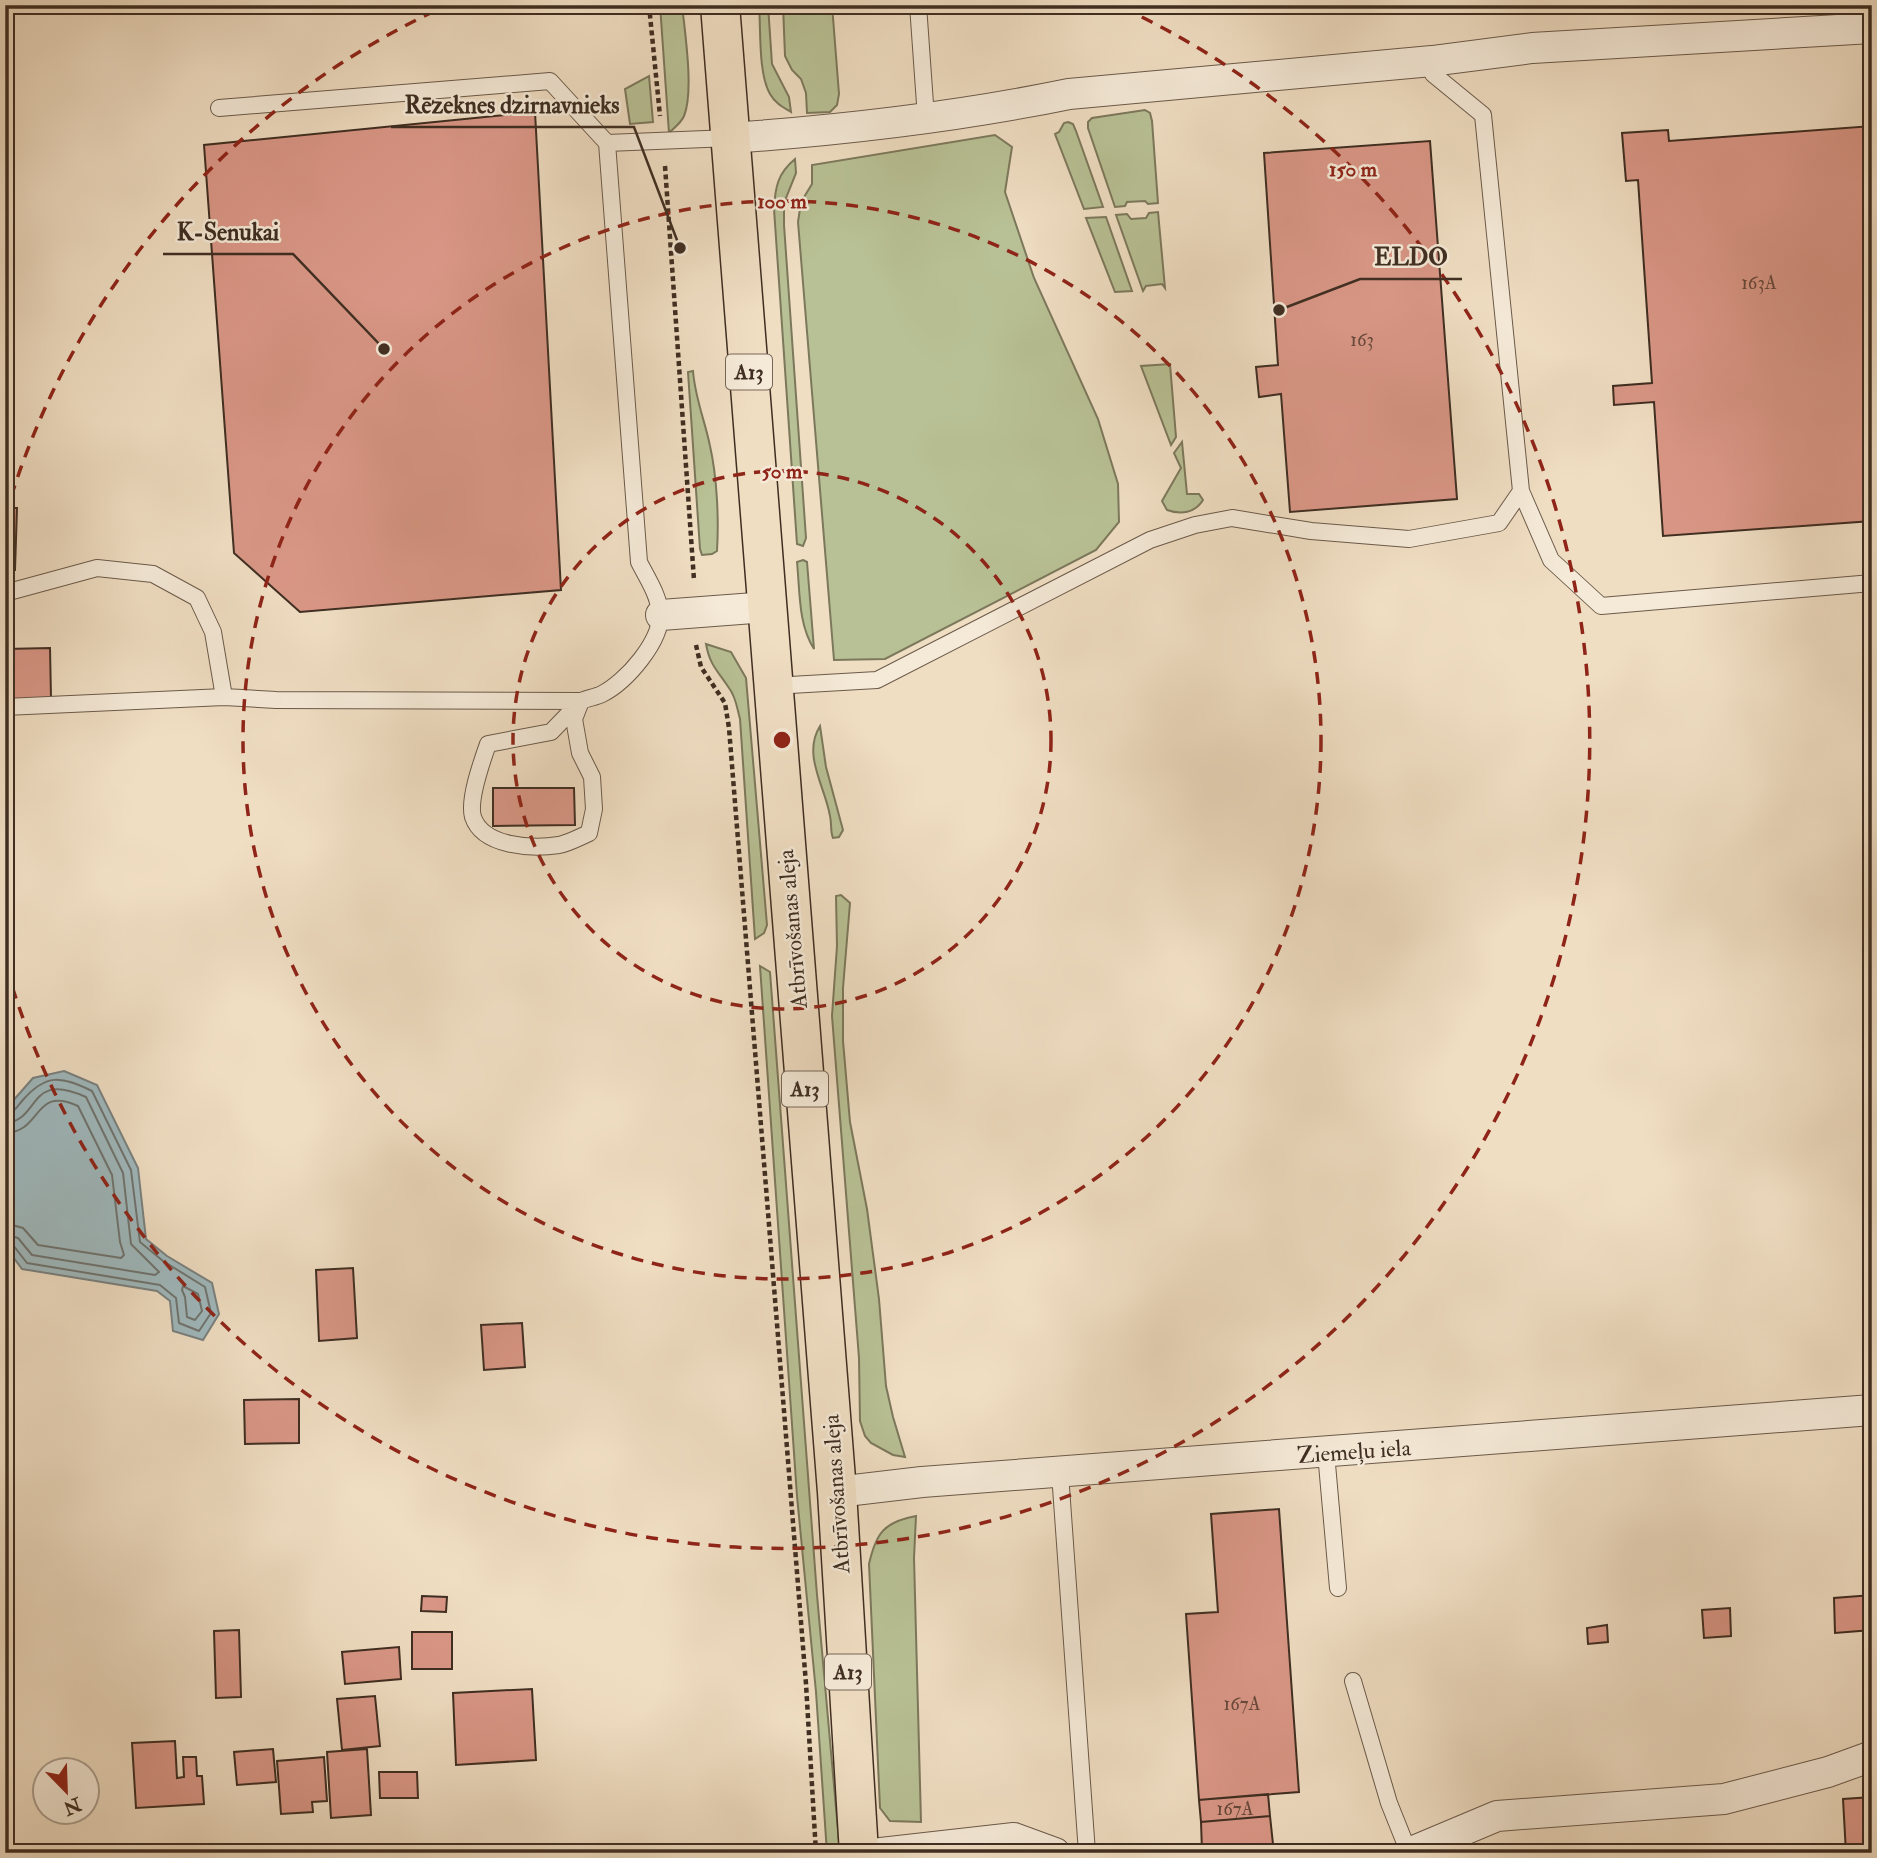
<svg xmlns="http://www.w3.org/2000/svg" width="1877" height="1858" font-family="'IM FELL Double Pica',serif">
<style>
.green{fill:#b8c195;stroke:#7c785c;stroke-width:2}
.water{fill:#9fb9be;stroke:#798180;stroke-width:2}
.lines{fill:none;stroke-linecap:round;stroke-linejoin:round}
.shore{stroke:#6f7470;stroke-width:2}
.building{fill:#da9787;stroke:#3f2e22;stroke-width:2}
.service-casing{stroke:#6b5a4a;stroke-width:18}
.minor-casing{stroke:#6b5a4a;stroke-width:32}
.primary-casing{stroke:#3f2e22;stroke-width:41}
.path{stroke:#3f2e22;stroke-width:4.5;stroke-dasharray:5 3.5;stroke-linecap:butt}
.service{stroke:#f5ead8;stroke-width:16}
.minor{stroke:#f5ead8;stroke-width:30}
.primary{stroke:#f0dec3;stroke-width:38}
.ring{fill:none;stroke:#8f2418;stroke-width:3.5;stroke-dasharray:12 9}
.labels{text-anchor:middle;stroke-width:5;stroke-linejoin:round;paint-order:stroke}
.number-label{font-size:19px;fill:#66483b}
.shield{fill:#f5ead8;stroke:#766659;stroke-width:2}
.shield-label{font-size:21px;font-weight:bold;fill:#3f2e22}
.street-label{font-size:23px;fill:#3f2e22;stroke:#f5ead8}
.centre{fill:#8f2418;stroke:#f5ead8;stroke-width:3.5}
.ring-label{font-size:21px;text-anchor:middle;font-weight:bold;fill:#8f2418;stroke:#f5ead8;stroke-width:5;stroke-linejoin:round;paint-order:stroke}
.leader{fill:none;stroke:#3f2e22;stroke-width:2.5}
.callout-dot{fill:#3f2e22;stroke:#f5ead8;stroke-width:2.5}
.callout-label{font-size:24px;text-anchor:middle;font-weight:bold;fill:#3f2e22;stroke:#f5ead8;stroke-width:5;stroke-linejoin:round;paint-order:stroke}
</style>
<rect width="100%" height="100%" fill="#f0dec3"/>
<filter id="stains"><feTurbulence type="fractalNoise" baseFrequency=".00286" numOctaves="4"/><feColorMatrix values="0 0 0 0 .2 0 0 0 0 .09 0 0 0 0 .02 0 0 0 .5 -.17"/></filter>
<radialGradient id="worn" r=".72"><stop offset=".6" stop-color="#630" stop-opacity="0"/><stop offset="1" stop-color="#630" stop-opacity=".3"/></radialGradient>
<path class="green" d="M660,5H682C685,33 694,92 684,116C681,123 674,128 669,133Z
M759,5H768L772,64L789,97L791,112C783,107 775,103 770,94C758,73 761,30 759,5Z
M783,5H832L839,94L837,105L830,112L807,113L806,93L801,79L792,70L785,56Z
M649,76L653,122L630,124L625,89Z
M1145,110L1150,113L1152,121L1158,203L1148,204L1145,201L1127,202L1125,206L1115,207L1088,128V122L1092,118Z
M1068,122L1073,124L1076,131L1103,207L1084,209L1055,134L1059,132L1064,123Z
M995,135L1012,147L1005,192L1034,278L1098,419L1118,484L1119,522L1096,550L885,659L834,660L798,222L801,202L812,184V165Z
M795,159L796,173L784,203V225L806,538L803,546L797,544L774,209C775,187 778,173 795,159Z
M1158,212L1165,288L1162,284L1146,286L1143,291L1116,215L1127,214L1131,219L1146,218L1149,213Z
M1106,217L1132,291L1115,292L1086,218Z
M1170,364L1176,437L1171,445L1141,366Z
M693,371C695,398 705,421 710,446C717,477 719,519 717,551L712,554L702,555L700,549L688,372Z
M1182,442L1187,494H1199L1203,500C1195,513 1181,515 1167,510L1162,501L1181,468L1174,453Z
M803,560L807,562L814,649C798,624 800,591 797,562Z
M706,644L731,652L746,678L767,925L764,933L755,939L740,719C737,708 736,697 729,688C718,671 710,666 706,644Z
M820,726L826,767L843,830L839,837L833,838C830,831 832,824 830,816C825,786 802,755 820,726Z
M841,895L850,903L843,988V1041L850,1122L867,1209L879,1299L886,1386L893,1417L905,1457L893,1455L871,1443L865,1436L860,1421L859,1358L832,1016L837,946L836,896Z
M760,966L770,972L817,1595L840,1853H827L816,1692L797,1496Z
M916,1516L914,1558L921,1822L890,1821L880,1808L869,1564C876,1533 884,1522 916,1516Z"/>
<path class="water" d="M64,1071L97,1085L138,1168L146,1239L167,1256L212,1283L219,1314L203,1340L173,1331L170,1301L157,1291L22,1269L5,1246V1110L33,1078Z"/>
<g class="lines">
<path class="shore" d="M5,1114C14,1113 17,1107 22,1101C46,1073 61,1076 92,1091L131,1170L140,1242L163,1261L205,1287L211,1313L199,1331L179,1323L176,1298L160,1285L27,1263L13,1245L5,1243
M5,1123C41,1121 27,1070 86,1097L123,1173L131,1244L159,1272L155,1275L32,1255L18,1238L5,1234
M5,1133C43,1132 33,1085 78,1106L112,1175L120,1242L124,1255L121,1258L38,1245L23,1228L5,1223
M183,1286L198,1294L202,1311L195,1320L187,1317L185,1297L182,1290Z"/>
</g>
<path class="building" d="M535,112L561,590L300,612L234,553L204,145Z
M1872,126V521L1663,536L1654,402L1614,405L1613,386L1652,383L1638,180L1626,181L1622,133L1668,130L1669,141Z
M1430,141L1457,499L1290,512L1281,394L1259,397L1256,367L1278,365L1264,153Z
M5,508H17L15,570H5Z
M50,648L51,699L5,700V649Z
M493,788H574L575,825L493,826Z
M353,1268L357,1338L319,1341L316,1270Z
M522,1323L525,1367L484,1370L481,1325Z
M299,1399V1443L245,1444L244,1400Z
M1279,1509L1299,1792L1199,1800L1186,1614L1218,1612L1211,1514Z
M1872,1595V1630L1835,1633L1834,1598Z
M422,1596L447,1597L446,1612L421,1611Z
M1730,1608L1731,1636L1704,1638L1702,1610Z
M1607,1625L1608,1642L1588,1644L1587,1628Z
M239,1630L241,1697L216,1698L214,1631Z
M412,1632H452V1669H412Z
M399,1647L401,1679L345,1684L342,1652Z
M532,1689L536,1760L456,1765L453,1693Z
M375,1696L380,1746L342,1750L337,1699Z
M175,1741L177,1778L184,1777L183,1757H196L197,1776H202L204,1804L136,1808L132,1743Z
M273,1749L276,1782L237,1785L234,1752Z
M367,1749L371,1815L331,1818L327,1752Z
M324,1757L327,1801L312,1802L313,1812L281,1814L277,1761Z
M379,1772H417L418,1798H380Z
M1268,1794L1270,1816L1201,1822L1199,1800Z
M1872,1797V1853H1846L1843,1799Z
M1270,1816L1273,1844L1202,1851L1201,1822Z
M1273,1844V1853H1202V1851Z"/>
<g class="lines">
<g class="service-casing">
<path id="service" d="M918,5L926,118
M219,108L550,81L607,143
M1521,491L1551,560L1601,606L1872,583
M5,593L97,568L153,574L197,598L213,632L224,697
M773,686L877,680L1150,540L1195,525L1232,518L1311,531L1409,539L1499,523L1521,491L1483,115L1433,74L1432,61
M581,701L574,719L580,753L592,777L594,809L589,833C580,837 569,843 559,845C532,849 483,847 473,817C468,800 482,761 488,744L551,732Z
M5,707L224,697L276,700L581,701C588,698 596,697 602,694C626,682 663,640 660,612C658,594 647,578 639,562L607,143L730,138
M1326,1453L1338,1588
M1060,1473L1087,1853
M1353,1681L1389,1803L1409,1853"/>
</g>
<g class="minor-casing">
<path id="minor" d="M730,138C844,130 957,117 1069,94L1432,61L1532,48L1872,28
M661,615L767,607
M837,1492L922,1482L1872,1410
M881,1853L1014,1838L1055,1853
M1409,1853L1497,1816L1724,1799L1828,1772L1872,1756"/>
</g>
<g class="primary-casing">
<path id="primary" d="M720,5L837,1492L859,1853"/>
</g>
<path class="path" d="M649,5L660,116
M665,166L694,580
M696,645L701,667L725,703L729,728L806,1684L816,1853"/>
<use href="#service" class="service"/>
<use href="#minor" class="minor"/>
<use href="#primary" class="primary"/>
</g>
<g class="ring">
<circle cx="782" cy="740" r="269"/>
<circle cx="782" cy="740" r="539"/>
<path d="M5 517A808 808 0 0 1 441 8M1123 8A808 808 0 1 1 5 963"/>
</g>
<g class="labels">
<g class="number-label">
<text x="1759" y="289">163A</text>
<text x="1362" y="346">163</text>
<text x="1242" y="1710">167A</text>
<text x="1235" y="1815">167A</text>
</g>
<g class="shield">
<rect x="726" y="354.5" width="46" height="35" rx="5"/>
<rect x="782" y="1071.5" width="46" height="35" rx="5"/>
<rect x="825" y="1654.5" width="46" height="35" rx="5"/>
</g>
<g class="shield-label">
<text x="749" y="379">A13</text>
<text x="805" y="1096">A13</text>
<text x="848" y="1679">A13</text>
</g>
<g class="street-label">
<text transform="translate(792 929) rotate(-95)" y="8">Atbrīvošanas aleja</text>
<text transform="translate(1354 1451) rotate(-4)" y="8">Ziemeļu iela</text>
<text transform="translate(836 1494) rotate(-94)" y="8">Atbrīvošanas aleja</text>
</g>
</g>
<circle cx="782" cy="740" r="10" class="centre"/>
<g class="ring-label">
<text x="1353" y="176">150 m</text>
<text x="782" y="208">100 m</text>
<text x="782" y="478">50 m</text>
</g>
<path class="leader" d="M680 248L634 127H391M384 349L293 254H163M1279 310L1360 279H1462"/>
<g class="callout-dot">
<circle cx="680" cy="248" r="7"/>
<circle cx="384" cy="349" r="7"/>
<circle cx="1279" cy="310" r="7"/>
</g>
<g class="callout-label">
<text x="512" y="113">Rēzeknes dzirnavnieks</text>
<text x="228" y="240">K-Senukai</text>
<text x="1411" y="265">ELDO</text>
</g>
<rect width="1877" height="1858" fill="none" stroke="#f0dec3" stroke-width="28"/>
<rect x="7" y="7" width="1863" height="1844" fill="none" stroke="#3f2e22" stroke-width="3.5"/>
<rect x="14" y="14" width="1849" height="1830" fill="none" stroke="#3f2e22" stroke-width="2"/>
<g transform="translate(66 1791) rotate(157)"><circle r="33" fill="#f5ead8" stroke="#ac9f8f" stroke-width="2"/>
<path d="M0-5L12 26L0 18L-12 26Z" fill="#8f2418"/>
<text y="-10" font-size="19" font-weight="bold" text-anchor="middle" fill="#3f2e22">N</text>
</g>
<rect width="100%" height="100%" filter="url(#stains)"/>
<rect width="100%" height="100%" fill="url(#worn)"/>
</svg>
